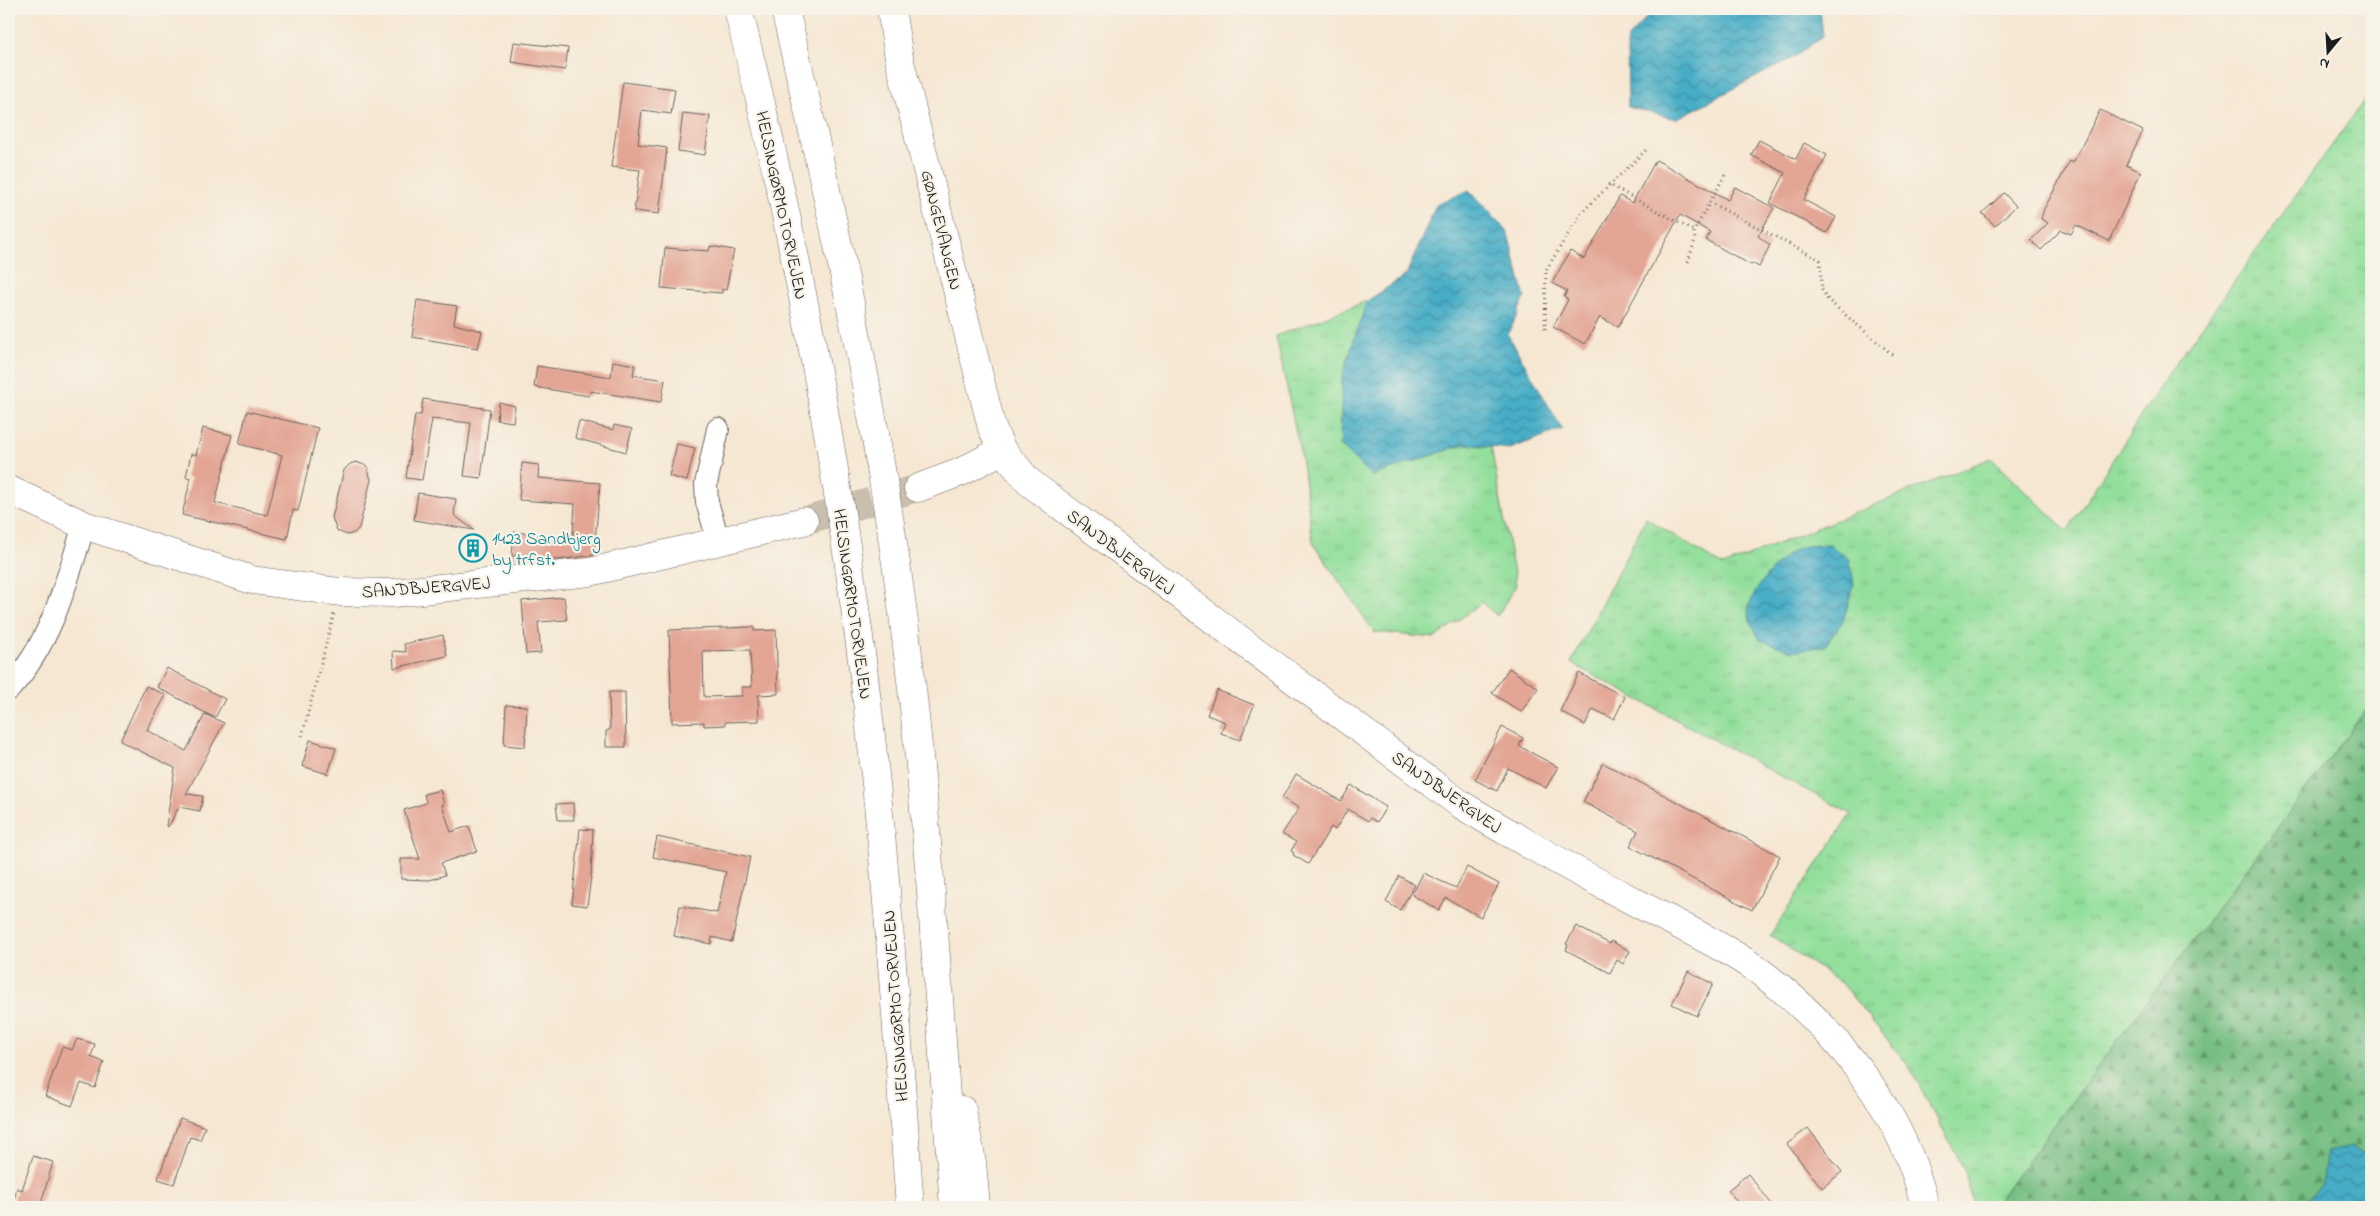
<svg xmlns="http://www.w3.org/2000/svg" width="2380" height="1216" font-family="'Indie Flower',sans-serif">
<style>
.grass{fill:url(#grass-tufts);stroke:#587e5c}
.forest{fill:url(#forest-firs);stroke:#496d50}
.water{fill:url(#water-waves);stroke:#316471}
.building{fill:#e3a594;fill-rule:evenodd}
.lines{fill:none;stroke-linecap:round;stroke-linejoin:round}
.tertiary-tunnel{stroke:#cabeae;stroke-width:28;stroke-dasharray:28 14;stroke-linecap:butt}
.minor-casing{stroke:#68635c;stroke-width:24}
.tertiary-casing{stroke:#68635c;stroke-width:29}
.motorway-casing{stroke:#68635c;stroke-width:29}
.path{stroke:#68635c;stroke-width:3;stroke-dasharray:1 4;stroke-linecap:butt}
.minor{stroke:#fff;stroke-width:22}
.tertiary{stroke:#fff;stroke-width:28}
.motorway{stroke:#fff;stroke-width:28}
.labels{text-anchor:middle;stroke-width:4.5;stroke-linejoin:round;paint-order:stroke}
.street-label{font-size:18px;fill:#1c1c1c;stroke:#f7f3e8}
.culture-label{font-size:18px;fill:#0d838f;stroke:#f7f3e8;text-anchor:start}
</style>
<defs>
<pattern id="grass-tufts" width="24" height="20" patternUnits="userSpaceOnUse" patternTransform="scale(1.25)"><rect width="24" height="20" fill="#93df9b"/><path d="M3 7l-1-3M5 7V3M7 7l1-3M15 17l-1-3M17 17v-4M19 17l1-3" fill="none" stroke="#7ebf85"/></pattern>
<pattern id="forest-firs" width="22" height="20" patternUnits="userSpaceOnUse" patternTransform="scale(1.25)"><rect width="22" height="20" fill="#76be83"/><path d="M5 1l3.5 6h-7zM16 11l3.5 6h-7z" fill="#609a6a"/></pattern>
<pattern id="water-waves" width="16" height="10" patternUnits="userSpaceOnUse" patternTransform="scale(1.25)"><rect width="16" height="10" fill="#46adc6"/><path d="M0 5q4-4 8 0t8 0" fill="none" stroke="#3a8ca0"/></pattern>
</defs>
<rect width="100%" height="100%" fill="#f7f3e8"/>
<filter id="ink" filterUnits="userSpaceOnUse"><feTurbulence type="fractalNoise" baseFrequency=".02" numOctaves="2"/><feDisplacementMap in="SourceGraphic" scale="10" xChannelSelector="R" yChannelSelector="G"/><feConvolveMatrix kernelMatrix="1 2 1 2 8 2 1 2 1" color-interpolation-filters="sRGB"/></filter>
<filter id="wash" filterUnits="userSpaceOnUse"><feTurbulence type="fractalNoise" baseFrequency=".0096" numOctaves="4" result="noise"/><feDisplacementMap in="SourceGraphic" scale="20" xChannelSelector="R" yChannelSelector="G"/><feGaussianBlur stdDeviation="1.12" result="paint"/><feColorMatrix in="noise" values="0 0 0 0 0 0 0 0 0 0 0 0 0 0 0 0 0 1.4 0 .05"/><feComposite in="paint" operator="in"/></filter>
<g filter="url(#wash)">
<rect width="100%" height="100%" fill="#f6e7d3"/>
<path class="grass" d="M2371,91V703L1993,1207H1973L1965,1171L1909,1066L1841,983L1770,935L1851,814L1571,663L1646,518L1723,566L1991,458L2067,531L2168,374Z
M1367,301L1342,376L1371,476L1465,444L1491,447L1516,585L1497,616L1482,602L1435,638L1374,632L1313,543L1301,456L1276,336Z"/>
<path class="forest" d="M2371,703V1160L2352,1147L2322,1185L2299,1207H1993Z"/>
<path class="water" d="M1654,9H1820L1823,36L1796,56L1676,119L1628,107L1627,39Z
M1469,190L1507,231L1525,297L1508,335L1562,429L1510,449L1465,444L1372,476L1340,445L1342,376L1367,301L1406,275L1436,205Z
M1830,545L1850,560L1854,585L1843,621L1825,646L1793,651L1760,640C1756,632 1748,619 1748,611C1750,592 1782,554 1799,548C1808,544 1821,546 1830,545Z
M2352,1147L2371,1160V1207H2299L2322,1185L2327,1152Z"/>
<g id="blocks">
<path class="building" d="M514,42L568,48L565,70L511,62Z
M623,82L675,89L671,114L642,110L638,144L667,148L659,214L634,211L640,170L611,167Z
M2100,110L2143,131L2126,165L2141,172L2109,241L2076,225L2071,234L2061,230L2041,250L2031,240L2048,223L2041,219L2044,209L2070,161L2073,163Z
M683,113L710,116L705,155L678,151Z
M1759,140L1796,159L1804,143L1827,155L1804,200L1836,217L1827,233L1770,203L1785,173L1751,155Z
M1656,160L1728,200L1735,187L1774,208L1758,236L1770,245L1759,267L1752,263L1751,265L1706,240L1710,232L1680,215L1618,327L1600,317L1585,344L1553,327L1568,300L1564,297L1567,291L1552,283L1570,251L1584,259L1620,196L1632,203Z
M2004,193L2016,206L1995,226L1982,213Z
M710,246L734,250L726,290L722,289V293L661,288L665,248L709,251Z
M417,300L457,306L454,324L482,331L478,348L412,337Z
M613,361L635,365L633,375L665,380L661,402L590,391L589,396L534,387L537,366L611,377Z
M423,399L490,409L481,478L464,476L471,423L432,419L422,480L406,478L415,415H421Z
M499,402L515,406L513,422L497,420Z
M247,411L318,428L298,511L293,510L287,539L182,515L191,478L186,477L191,454L196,455L203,428L232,435L215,503L267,515L282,455L239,444Z
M579,421L613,430L614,425L632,429L626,452L575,438Z
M677,444L695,448L687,481L669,476Z
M356,462L367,466L371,480L359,528L354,533L347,535L337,531L332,518L344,470L350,464Z
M522,463L539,465L538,478L600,483L594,555L557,560L512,556L514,532L571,538L573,535L575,504L519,500Z
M418,493L456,499L454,515L474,530L414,520Z
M564,597L567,620L538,622L541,653L526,654L522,601Z
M754,627V631L776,630L778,694L758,695L759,721L725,722V725L704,726V722L672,723L669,630ZM750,650L752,687H742V696L704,697L703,651Z
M443,635L447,656L394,668L393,651L406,652L404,644Z
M167,668L225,699L215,718L157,687Z
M1509,668L1538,688L1521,712L1492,693Z
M1579,673L1625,697L1614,719L1593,709L1585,725L1560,711Z
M146,686L166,695L147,730L186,751L205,714L224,723L186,794L203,796L200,811L179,807L168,827L166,826L175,768L120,741Z
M1217,690L1254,705L1240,740L1221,733L1225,722L1207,715Z
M609,692H625L626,747H606V731L610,730Z
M506,705L527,706L525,747L504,745Z
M1502,727L1523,738L1519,746L1558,767L1546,788L1508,768L1497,791L1475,780Z
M310,740L336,748L328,774L302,766Z
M1603,763L1780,856L1752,910L1630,846L1638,831L1583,802Z
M1296,774L1341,801L1351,785L1386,807L1377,822L1370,818L1368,821L1348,809L1335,830L1331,827L1308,864L1293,855L1294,853L1291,851L1296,842L1282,834L1299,808L1282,798Z
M440,790L444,804L442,805L451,832L469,826L477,851L441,863L445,875L430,880L401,879V859H420L404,810L426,803L424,794Z
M573,803L574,820H558L556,804Z
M580,829L593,830L591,877L587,906L572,904Z
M657,837L750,857L732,942L712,937L711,944L674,936L680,906L717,913L726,872L653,857Z
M1467,867L1499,884L1481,917L1446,898L1439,910L1412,895L1423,873L1456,888Z
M1399,876L1415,885L1400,910L1386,902Z
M1576,926L1610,944L1611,941L1630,951L1623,964L1617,960L1610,973L1566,950L1568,945L1566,944Z
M1688,971L1713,984L1697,1016L1672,1004Z
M77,1039L95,1044L91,1057L104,1062L95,1088L81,1083L72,1106L45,1096L62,1047L72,1050Z
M180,1118L205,1127L200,1140L190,1137L174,1184L158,1179Z
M1808,1128L1842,1172L1822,1188L1787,1144Z
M33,1156L53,1162L40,1207H25L13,1204L17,1188L22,1190Z
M1748,1174L1774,1207H1741L1728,1190Z"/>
</g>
</g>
<g filter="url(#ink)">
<use href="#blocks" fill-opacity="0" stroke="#68635c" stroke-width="1"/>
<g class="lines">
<path class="tertiary-tunnel" d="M804,521L918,488"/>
<g class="minor-casing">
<path id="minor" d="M718,429L706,484L707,502L719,543
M9,689C51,643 66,584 84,525"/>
</g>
<g class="tertiary-casing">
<path id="tertiary" d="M891,9L899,58L992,428L1002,450L1029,482L1460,804C1518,839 1577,872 1637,903C1678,925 1722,945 1759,971C1835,1027 1905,1114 1925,1207
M918,488L961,472L1002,450
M9,490L84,525L252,580L340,592L394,593L590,572L804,521"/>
</g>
<g class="motorway-casing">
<path id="motorway" d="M738,9C790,215 831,426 859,637C884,826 896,1017 910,1207
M785,9C828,195 870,381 897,570C927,781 938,995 954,1207
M962,1110L972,1162L976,1207"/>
</g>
<path class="path" d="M1608,184L1694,231
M1709,202L1820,260L1822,290L1828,300L1894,356
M1688,262L1695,240L1694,231L1726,173
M1545,329L1546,270L1581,213L1648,148
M302,736L334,614"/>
<use href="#minor" class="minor"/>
<use href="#tertiary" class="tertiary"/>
<use href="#motorway" class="motorway"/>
</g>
</g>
<defs>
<g id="building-ring" transform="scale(1.4375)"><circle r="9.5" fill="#f7f3e8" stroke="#0f9aa8" stroke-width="1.5"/><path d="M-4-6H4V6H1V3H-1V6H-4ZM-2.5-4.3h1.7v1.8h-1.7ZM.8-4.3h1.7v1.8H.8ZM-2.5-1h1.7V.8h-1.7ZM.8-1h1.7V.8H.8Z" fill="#0f9aa8"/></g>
</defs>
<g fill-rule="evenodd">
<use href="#building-ring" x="473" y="548"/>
</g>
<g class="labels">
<g class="street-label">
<text transform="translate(782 205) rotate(78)" y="6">HELSINGØRMOTORVEJEN</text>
<text transform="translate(942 230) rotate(76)" y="6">GØNGEVANGEN</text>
<text transform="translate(1121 552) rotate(37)" y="6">SANDBJERGVEJ</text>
<text transform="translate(426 587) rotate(-4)" y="6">SANDBJERGVEJ</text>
<text transform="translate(853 604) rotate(82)" y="6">HELSINGØRMOTORVEJEN</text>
<text transform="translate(1447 792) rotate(35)" y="6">SANDBJERGVEJ</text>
<text transform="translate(895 1006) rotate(-94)" y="6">HELSINGØRMOTORVEJEN</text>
</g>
<g class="culture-label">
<text x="492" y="544">1423 Sandbjerg<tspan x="492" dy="21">by trfst.</tspan></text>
</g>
</g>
<rect width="2380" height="1216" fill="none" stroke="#f7f3e8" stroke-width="30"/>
<g transform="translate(2328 52) rotate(198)" stroke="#f7f3e8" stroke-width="4" paint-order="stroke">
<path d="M0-4L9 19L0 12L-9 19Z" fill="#1c1c1c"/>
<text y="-8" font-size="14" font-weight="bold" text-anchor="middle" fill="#1c1c1c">N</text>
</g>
</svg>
